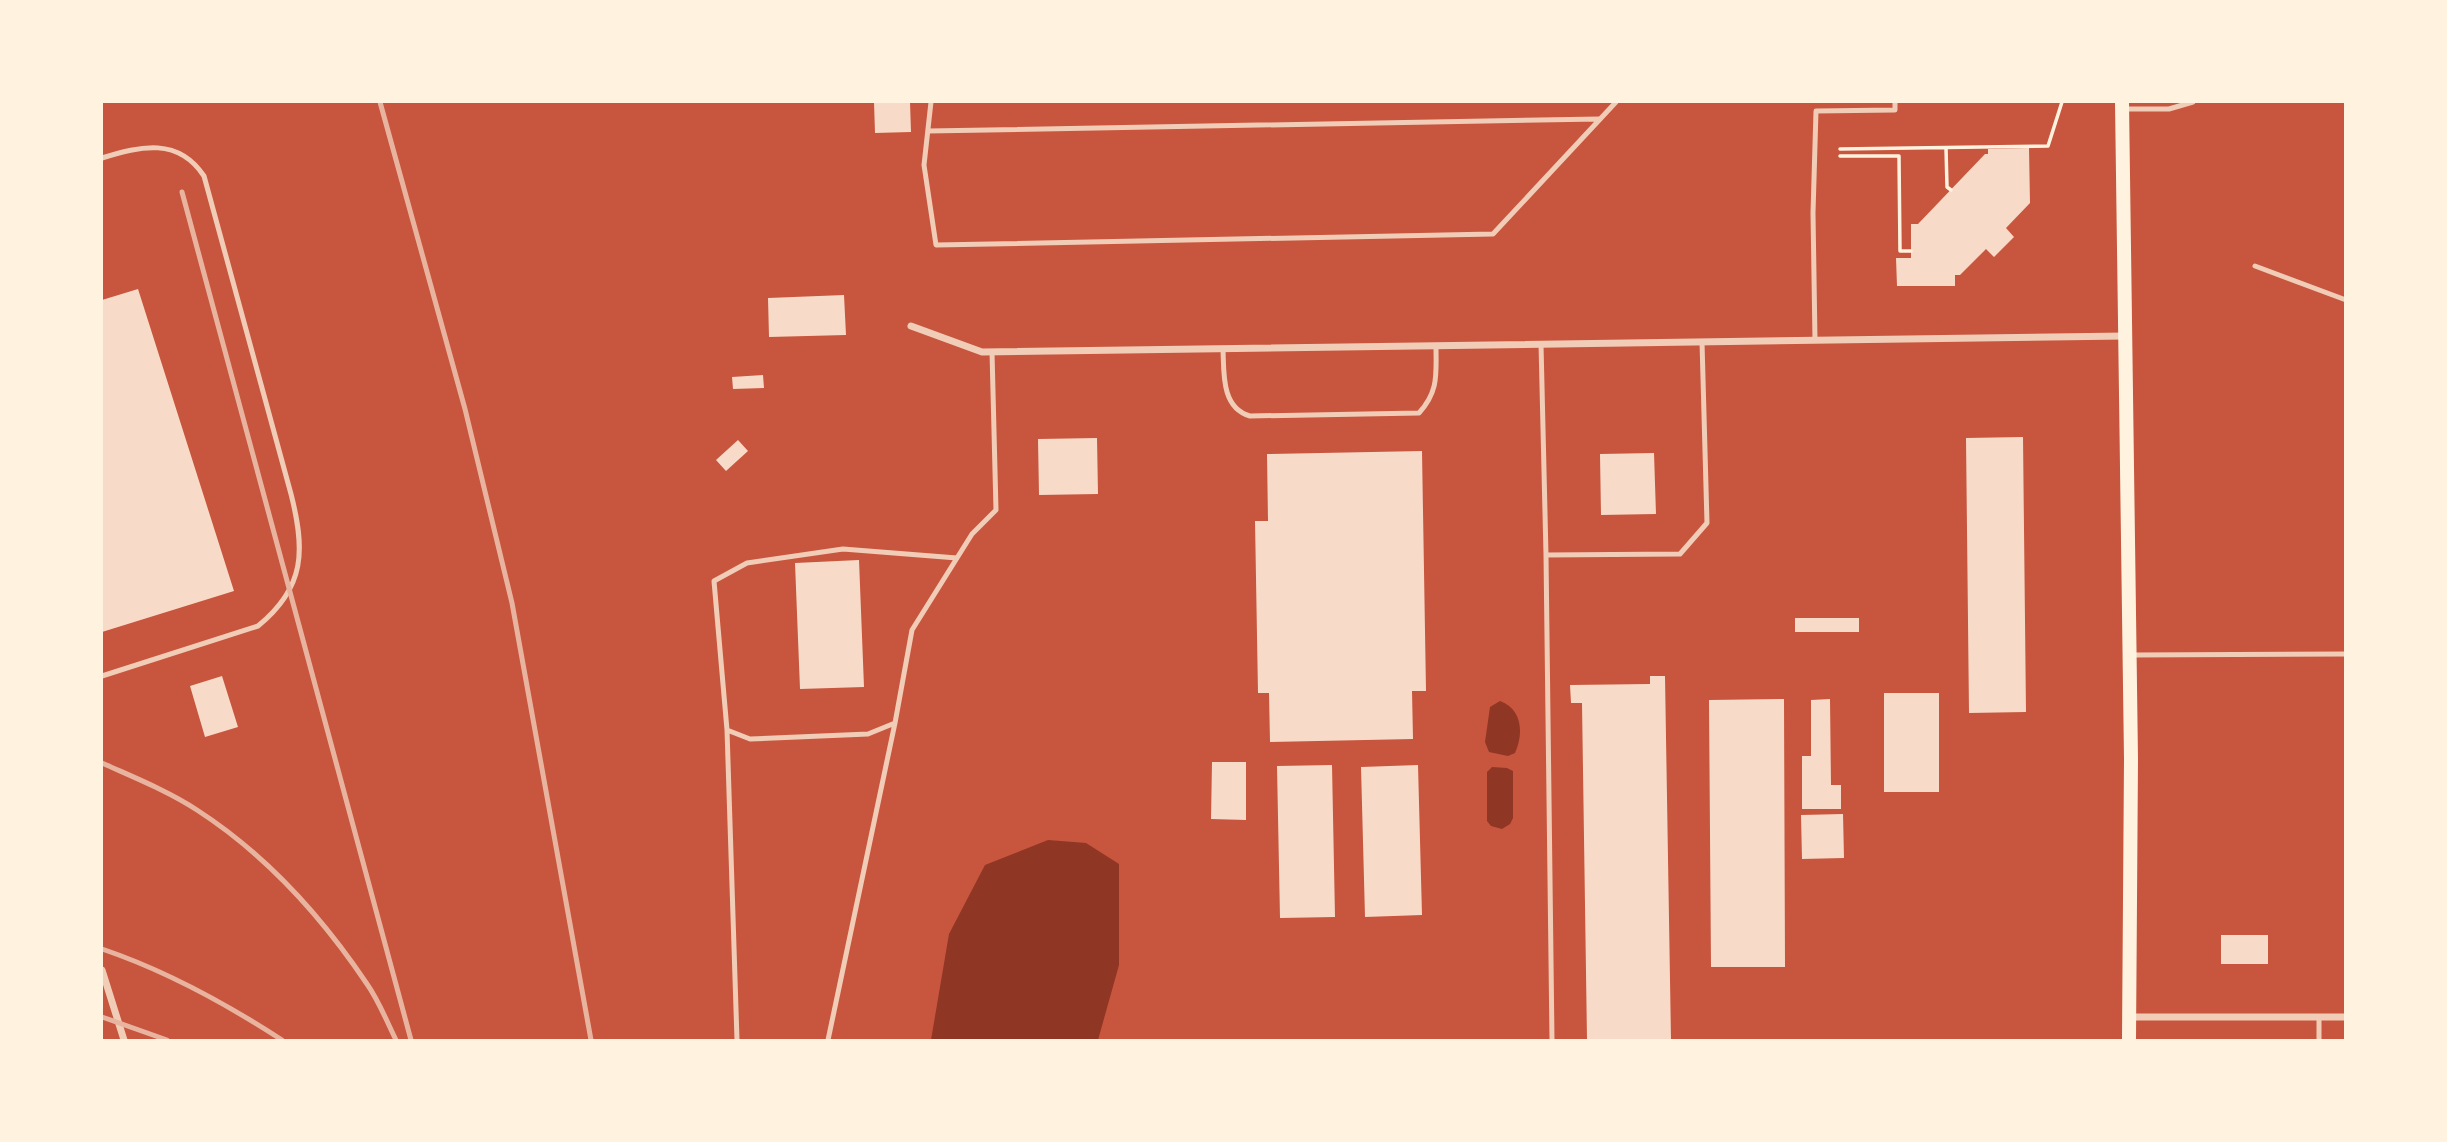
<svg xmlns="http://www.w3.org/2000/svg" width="2447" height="1142" font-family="Literata,serif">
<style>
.water{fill:#8f3625}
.building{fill:#f7dbc8}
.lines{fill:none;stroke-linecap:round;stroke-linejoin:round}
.path{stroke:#fff3e0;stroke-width:3.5}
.service{stroke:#f1ccb7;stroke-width:5}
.minor{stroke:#f1ccb7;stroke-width:7}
.secondary{stroke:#fff3e0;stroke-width:14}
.rail{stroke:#e9b49f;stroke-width:5}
</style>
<rect width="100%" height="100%" fill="#c8553d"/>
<path class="water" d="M1500,701C1522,709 1524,733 1515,753L1508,756L1489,752L1485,742L1490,707Z
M1492,767L1507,768L1513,771V818L1510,824L1502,829L1491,826L1487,821V772Z
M1048,840L1086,843L1119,864V965L1098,1040H931L949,934L985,865Z"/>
<path class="building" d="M874,102H910L911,132L875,133Z
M2029,148L2030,203L2006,228L2014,237L1994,257L1986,249L1960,275H1955V286H1897L1896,258H1911V224H1918L1985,154H1988V149Z
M138,289L234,591L102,632V300Z
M844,295L846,335L769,337L768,298Z
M763,375L764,388L733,389L732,377Z
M2023,437L2026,712L1969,713L1966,438Z
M1097,438L1098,494L1039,495L1038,439Z
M738,440L748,451L726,471L716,460Z
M1422,451L1426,691H1412L1413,739L1270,742L1269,693H1258L1255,521H1268L1267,454Z
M1654,453L1656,514L1601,515L1600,454Z
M859,560L864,687L800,689L795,563Z
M1795,618H1859V632H1795Z
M222,676L238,727L205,737L190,686Z
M1650,676H1665L1671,1040H1587L1582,703H1571L1570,685L1650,684Z
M1884,693H1939V792H1884Z
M1784,699L1785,967H1711L1709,700Z
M1830,699L1831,785H1841V809H1802V756H1811V700Z
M1212,762H1246V820L1211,819Z
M1332,765L1335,917L1280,918L1277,766Z
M1418,765L1422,915L1365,917L1361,767Z
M1843,814L1844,858L1802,859L1801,815Z
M2221,935H2268V964H2221Z"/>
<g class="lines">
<path class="path" d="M1946,148L1947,187L1951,190
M1840,149L2048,146L2062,102
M1840,156H1899L1900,251H1911"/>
<path class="service" d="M931,102L924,165L936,245L1493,234L1616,102
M2122,109H2169L2193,102
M928,131L1599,119
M102,158C141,146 178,137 204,176L291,494C305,549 306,587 258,626L102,676
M2255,266L2346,300
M1815,340L1813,213L1816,111L1895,110V102
M1541,344L1546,555L1680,554L1707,523L1702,342
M1223,349C1224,372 1221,408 1250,416L1419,413C1439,391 1436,374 1436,346
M1546,555L1552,1040
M957,558L843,549L747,563L714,581L727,730L750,739L868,734L895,723L912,630L972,534L996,510L992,352
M2132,655L2346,654
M727,730L737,1040
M828,1040L895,723
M2319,1040V1017"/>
<path class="minor" d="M911,326L982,352L2125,336
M102,970L124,1040
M2130,1017H2346"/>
<path class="secondary" d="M2122,102L2131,759L2129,1040"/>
<path class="rail" d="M380,102L465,409L512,603L591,1040
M182,192L411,1040
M102,763C133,777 168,791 197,810C265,854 322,917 367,984C379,1001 387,1022 396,1040
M102,949C167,971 225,1003 282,1040
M102,1017L167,1040"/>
</g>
<rect width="2447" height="1142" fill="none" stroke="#fff3e0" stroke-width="206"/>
</svg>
